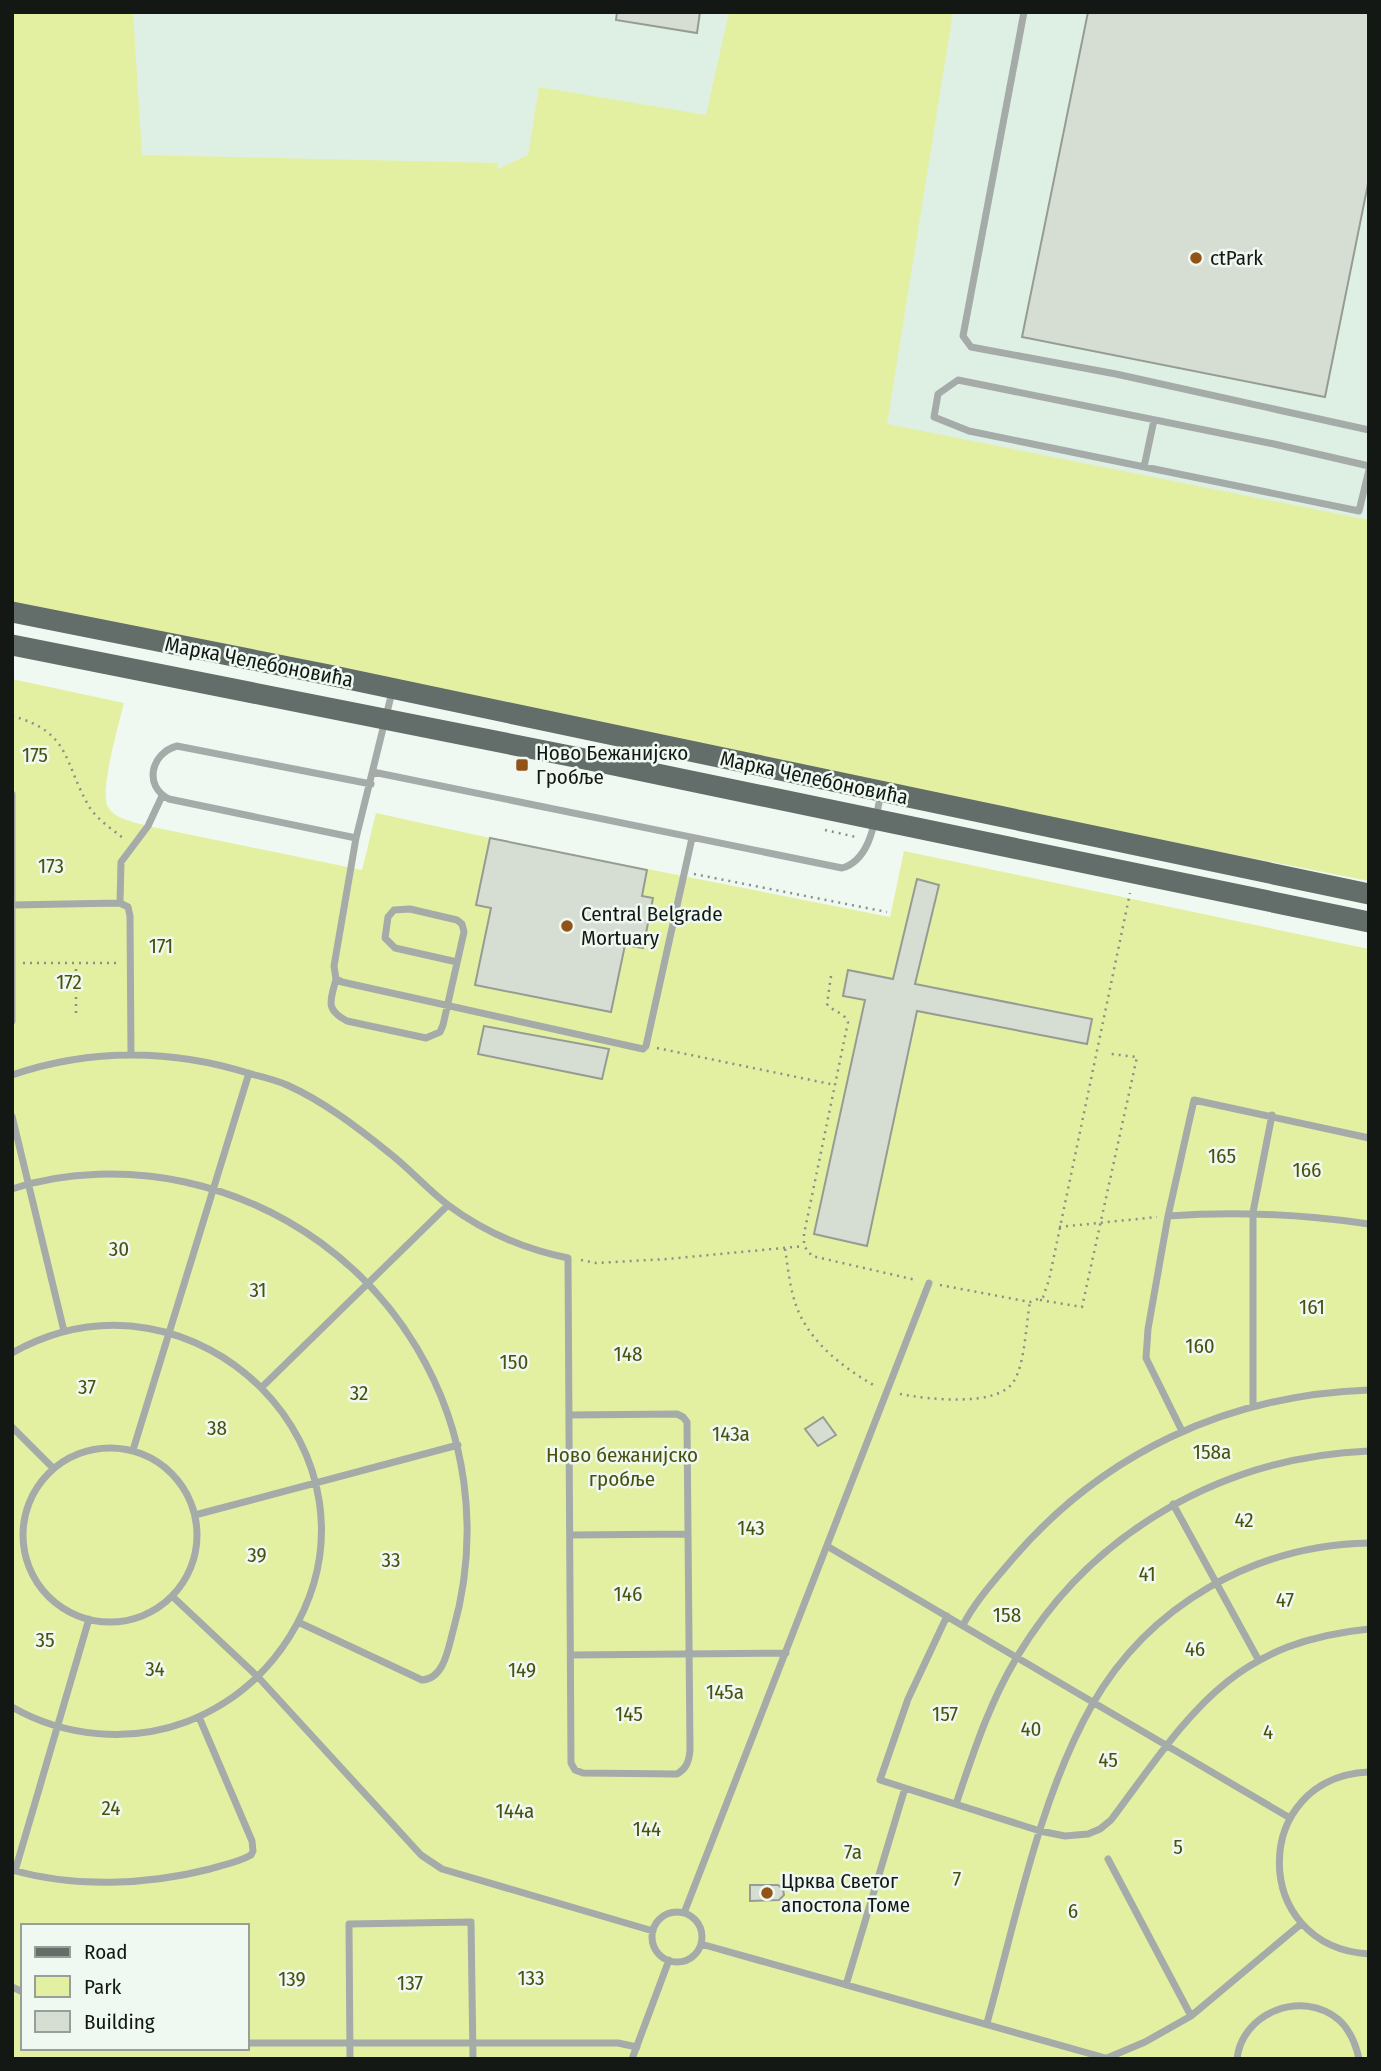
<svg xmlns="http://www.w3.org/2000/svg" width="1381" height="2071" font-family="'Fira Sans Condensed',sans-serif">
<style>
.built{fill:#def0e3}
.green{fill:#e3f0a2;fill-rule:evenodd}
.building{fill:#d6ddd3;stroke:#969c93;stroke-width:2}
.lines{fill:none;stroke-linecap:round;stroke-linejoin:round}
.path{stroke:#89908a;stroke-width:2.5;stroke-dasharray:2 5;stroke-linecap:butt}
.service{stroke:#a5aba9;stroke-width:7}
.primary{stroke:#636d69;stroke-width:21}
.poi-dot{fill:#925319;stroke:#eff9f1;stroke-width:2.5}
.labels{text-anchor:middle;stroke-width:5;stroke-linejoin:round;paint-order:stroke}
.poi-label{font-size:21px;fill:#141815;stroke:#eff9f1;text-anchor:start}
.street-label{font-size:21px;fill:#141815;stroke:#eff9f1}
.park-label{font-size:21px;fill:#4a510e;stroke:#eff9f1}
</style>
<rect width="100%" height="100%" fill="#eff9f1"/>
<path class="built" d="M12,12H1369V871L12,596Z"/>
<path class="green" d="M12,12H133L142,155L498,163V169L528,155L539,87L706,115L729,12H953L887,424L1369,520V881L393,689L12,605Z
M12,679L124,703C119,723 99,793 108,807C116,820 135,822 148,826L362,870L376,813L490,838L890,917L904,851L1369,949V2059H12ZM23,1926H247V2048H23Z"/>
<path class="building" d="M617,12H700L697,33L616,20Z
M1088,12H1369V179L1325,397L1022,337Z
M490,838L647,870L642,896L653,898L643,948L625,945L611,1012L475,985L491,908L476,905Z
M917,879L939,885L915,984L1092,1019L1087,1044L917,1011L867,1246L814,1234L865,1000L843,996L848,970L893,979Z
M484,1026L609,1049L602,1079L478,1054Z
M823,1417L836,1435L818,1446L805,1429Z
M750,1885H778L783,1889L784,1895L779,1900L750,1901Z"/>
<g class="lines">
<path class="path" d="M12,716C72,732 63,763 90,808C98,820 112,829 123,838
M825,830L856,837
M694,874L887,912
M23,963H117
M831,976L827,1004C834,1013 843,1011 848,1022L804,1234V1246L812,1256L916,1280
M76,1013V964
M657,1048L835,1085
M1059,1227L1157,1217
M785,1249C788,1268 790,1290 797,1308C811,1344 845,1369 877,1387
M581,1260L596,1263L667,1259L804,1246
M940,1285L1030,1302L1043,1297L1049,1280L1130,893
M1040,1300L1082,1307L1137,1057L1111,1054
M900,1394C926,1399 998,1408 1014,1381C1025,1363 1026,1324 1030,1302"/>
<path class="service" d="M1024,12L963,336L971,347L1116,374L1369,430
M1369,466L1274,444L958,380L938,394L934,417L969,431L1359,511L1369,470
M1144,467L1154,420
M373,772L842,868C871,860 875,819 881,794
M371,784L177,746C151,753 143,786 169,799L356,838L392,692
M12,794V1021
M356,838L334,966L336,979L342,982L643,1049L646,1046L692,838
M120,903L121,862L148,826L162,796
M12,905L120,903L128,907L130,916L131,1054
M336,979C331,1000 324,1009 347,1021L426,1038L440,1032L443,1025L464,932L462,924L457,920L410,909L394,910L388,917L385,938L395,948L457,962
M12,1075C91,1048 173,1049 251,1074C263,1077 276,1080 287,1085C323,1101 357,1127 388,1152C409,1168 427,1189 448,1205C484,1232 524,1249 568,1258L571,1763L575,1770L583,1773L677,1774C687,1768 689,1761 690,1750L687,1422L683,1417L677,1414L569,1415
M12,1116L64,1331
M12,1189C66,1171 130,1170 185,1182C389,1227 510,1430 453,1631C448,1649 444,1679 422,1680L298,1622
M1168,1216L1194,1100L1369,1138
M12,1353C196,1250 401,1456 290,1636C265,1676 230,1705 186,1722C130,1743 64,1737 12,1707
M262,1387L448,1205
M1253,1405V1212L1272,1115
M12,1427L53,1468
M1182,1431L1146,1358L1148,1329L1168,1216C1237,1211 1301,1214 1369,1224
M23 1535a87 87 0 1 1 174 0a87 87 0 1 1-174 0Z
M133,1450L249,1073
M1173,1504L1258,1659
M195,1515L458,1445
M571,1535L687,1534
M827,1546L1290,1818
M172,1596L258,1677L421,1855L442,1869L653,1931
M963,1625C975,1602 993,1582 1010,1562C1102,1453 1227,1395 1369,1390
M571,1655L786,1653
M1369,1772C1250,1777 1249,1947 1369,1954
M905,1788L880,1780L908,1699L947,1616
M956,1804C973,1754 989,1703 1017,1657C1092,1531 1224,1457 1369,1451
M1108,1859L1191,2016
M12,1870C75,1888 147,1885 210,1869C223,1865 239,1862 251,1855L253,1851L252,1841L199,1717
M15,1871L89,1619
M652 1937a25 25 0 1 1 50 0a25 25 0 1 1-50 0Z
M684,1913L929,1283
M701,1944L1109,2059
M846,1985L905,1788L1040,1831L1065,1836L1088,1834L1100,1829L1111,1820C1189,1716 1228,1643 1369,1629
M12,1987L23,1992
M987,2023C1016,1919 1039,1799 1092,1705C1149,1605 1255,1545 1369,1543
M247,2043H618L637,2047
M1107,2058L1145,2042L1191,2016L1301,1924
M350,2059L349,1924L471,1922L473,2059
M632,2059L669,1960
M1237,2059C1242,2012 1303,1989 1339,2020C1350,2030 1356,2045 1359,2059"/>
<path class="primary" d="M12,612L329,675L1369,894
M12,645L580,758L1369,922"/>
</g>
<g class="poi-dot">
<circle cx="1196" cy="258" r="7"/>
<rect x="515" y="758" width="14" height="14" rx="3.5"/>
<circle cx="567" cy="926" r="7"/>
<circle cx="767" cy="1893" r="7"/>
</g>
<g class="labels">
<g class="poi-label">
<text x="1210" y="265">ctPark</text>
<text x="536" y="760">Ново Бежанијско<tspan x="536" dy="24">Гробље</tspan></text>
<text x="581" y="921">Central Belgrade<tspan x="581" dy="24">Mortuary</tspan></text>
<text x="781" y="1888">Црква Светог<tspan x="781" dy="24">апостола Томе</tspan></text>
</g>
<g class="street-label">
<text transform="translate(259 662) rotate(11)" y="7">Марка Челебоновића</text>
<text transform="translate(814 778) rotate(12)" y="7">Марка Челебоновића</text>
</g>
<g class="park-label">
<text x="35" y="762">175</text>
<text x="51" y="873">173</text>
<text x="161" y="953">171</text>
<text x="69" y="989">172</text>
<text x="1222" y="1163">165</text>
<text x="1307" y="1177">166</text>
<text x="119" y="1256">30</text>
<text x="258" y="1297">31</text>
<text x="1312" y="1314">161</text>
<text x="1200" y="1353">160</text>
<text x="628" y="1361">148</text>
<text x="514" y="1369">150</text>
<text x="87" y="1394">37</text>
<text x="359" y="1400">32</text>
<text x="217" y="1435">38</text>
<text x="731" y="1441">143a</text>
<text x="1212" y="1459">158a</text>
<text x="622" y="1462">Ново бежанијско<tspan x="622" dy="24">гробље</tspan></text>
<text x="1244" y="1527">42</text>
<text x="751" y="1535">143</text>
<text x="257" y="1562">39</text>
<text x="391" y="1567">33</text>
<text x="1147" y="1581">41</text>
<text x="628" y="1601">146</text>
<text x="1285" y="1607">47</text>
<text x="1007" y="1622">158</text>
<text x="45" y="1647">35</text>
<text x="1195" y="1656">46</text>
<text x="155" y="1676">34</text>
<text x="522" y="1677">149</text>
<text x="725" y="1699">145a</text>
<text x="629" y="1721">145</text>
<text x="945" y="1721">157</text>
<text x="1031" y="1736">40</text>
<text x="1268" y="1739">4</text>
<text x="1108" y="1767">45</text>
<text x="111" y="1815">24</text>
<text x="515" y="1818">144a</text>
<text x="647" y="1836">144</text>
<text x="1178" y="1854">5</text>
<text x="853" y="1859">7a</text>
<text x="957" y="1886">7</text>
<text x="1073" y="1918">6</text>
<text x="531" y="1985">133</text>
<text x="292" y="1986">139</text>
<text x="410" y="1990">137</text>
</g>
</g>
<rect width="1381" height="2071" fill="none" stroke="#141815" stroke-width="28"/>
<rect x="21" y="1924" width="228" height="126" fill="#eff9f1" stroke="#979f99" stroke-width="2"/>
<rect x="35" y="1947" width="35" height="10" fill="#636d69" stroke="#979f99" stroke-width="2"/>
<text x="84" y="1959" font-size="21" fill="#141815">Road</text>
<rect x="35" y="1976" width="35" height="21" fill="#e3f0a2" stroke="#979f99" stroke-width="2"/>
<text x="84" y="1994" font-size="21" fill="#141815">Park</text>
<rect x="35" y="2011" width="35" height="21" fill="#d6ddd3" stroke="#979f99" stroke-width="2"/>
<text x="84" y="2029" font-size="21" fill="#141815">Building</text>
</svg>
